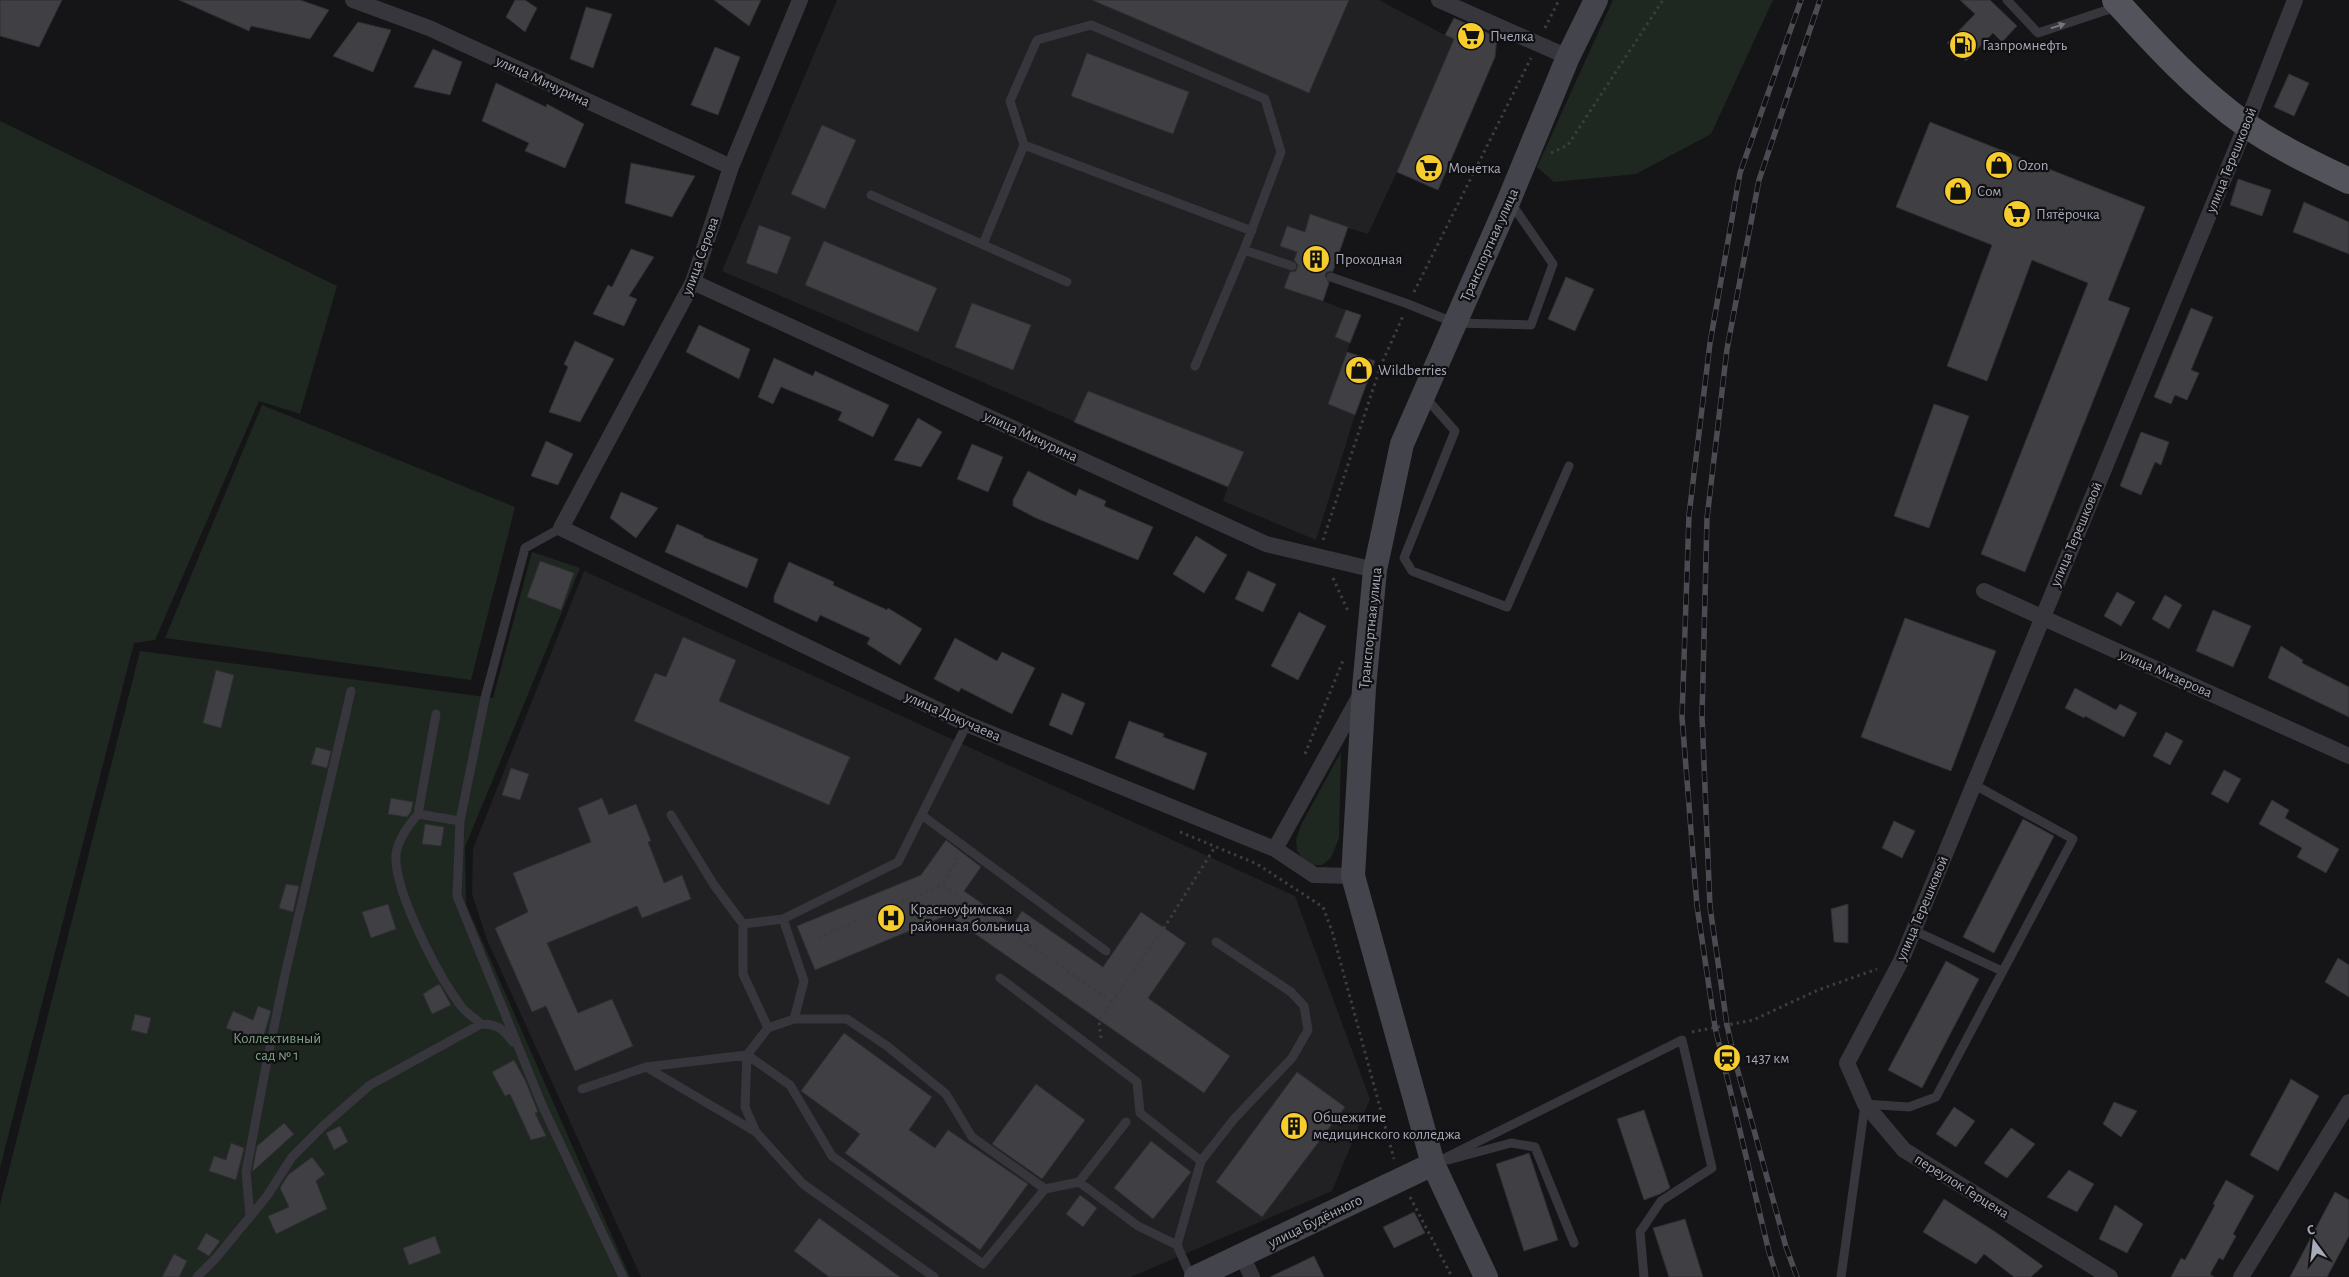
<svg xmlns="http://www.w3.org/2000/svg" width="2349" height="1277" font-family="'Alegreya Sans',sans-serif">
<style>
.built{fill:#212124}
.green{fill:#1f2721}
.building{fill:#3f3f44;stroke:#2f2f33}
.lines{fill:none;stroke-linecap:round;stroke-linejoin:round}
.path{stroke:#3c3d43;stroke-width:3;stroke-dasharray:2.5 4;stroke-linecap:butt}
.lane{stroke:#36363c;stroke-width:9}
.street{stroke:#36363c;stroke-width:16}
.secondary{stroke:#44454c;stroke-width:24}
.primary{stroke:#52535b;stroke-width:26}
.rail-casing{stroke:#4b4c53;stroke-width:5.5}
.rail{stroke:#101012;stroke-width:4;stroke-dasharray:11;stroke-linecap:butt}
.oneway{fill:#747680}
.labels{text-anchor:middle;stroke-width:4.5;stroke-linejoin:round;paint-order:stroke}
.poi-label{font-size:15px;fill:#a7aab8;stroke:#101012;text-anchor:start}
.street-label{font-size:15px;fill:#a7aab8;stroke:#101012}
.park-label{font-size:15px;fill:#7da384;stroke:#101012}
</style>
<rect width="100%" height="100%" fill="#151517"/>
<path class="built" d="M837,0H1379L1445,35L1495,56L1438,190L1397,172L1368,234L1348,228L1323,301L1346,310L1335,337L1350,343L1328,404L1355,415L1316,540L1223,501L1228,487L722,271Z
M584,571L1295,896L1370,1099L1332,1191L1131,1277H641L487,940L472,894L473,849Z"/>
<path class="green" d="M1613,0H1773L1711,134L1636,174L1554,182L1537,167Z
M0,121L337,286L300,414L259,401L155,640L134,643L0,1168Z
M262,405L515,507L471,680L165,638Z
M532,552L580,568L465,847L466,904L630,1277H0V1205L140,651L493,698Z
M1341,752L1339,838L1331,858L1322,865H1312L1303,859L1297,851L1296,840L1301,825Z"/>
<path class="building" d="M0,0H62L39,47L0,36Z
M179,0H300L329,10L310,39L251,26L249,31Z
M515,0H525L537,8L525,32L506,17Z
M714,0H761L749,26Z
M1092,0H1349L1309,93Z
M1960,0H1990L2017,26L2002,42L1993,33L1966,61L1947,43L1975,14Z
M586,7L612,14L593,68L570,59Z
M1454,18L1497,37L1495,57L1438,190L1397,172L1454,39L1445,35Z
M358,22L391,30L373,72L333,56Z
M715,47L740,57L718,115L691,105Z
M433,49L462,62L450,95L414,87Z
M1087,53L1189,92L1173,134L1071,96Z
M2289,74L2309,83L2294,116L2274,107Z
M496,83L546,107L547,104L584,124L565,168L525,151L529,143L482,121Z
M1930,122L2145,207L2108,300L2130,308L2025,572L1981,554L2088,283L2032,260L1987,381L1947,366L1992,245L1896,207Z
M822,125L856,140L825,209L791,194Z
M631,163L695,176L672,217L625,203Z
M2238,179L2271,190L2262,216L2230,205Z
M2304,202L2349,222V254L2293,232Z
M1310,214L1348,227L1333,271L1327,272L1325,275L1329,283L1323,301L1284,288L1290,272L1296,271L1298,265L1294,260L1297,252L1280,246L1287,226L1305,232Z
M759,225L791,237L777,274L746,263Z
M824,241L937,288L918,332L805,285Z
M631,249L654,257L629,296L637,299L624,326L593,314L608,285L612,287Z
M1566,277L1594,289L1575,331L1548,319Z
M972,303L1031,325L1013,370L955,347Z
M2191,308L2213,317L2191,370L2199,373L2187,400L2175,395L2171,404L2154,397Z
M1346,310L1361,315L1350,343L1335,337Z
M699,325L750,349L739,379L686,352Z
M575,341L614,359L580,422L549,412L568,367L564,364Z
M1347,352L1375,361L1355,415L1328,404Z
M774,358L813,376L815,371L889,405L873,437L838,420L842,412L781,387L773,404L758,397Z
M1088,391L1244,452L1228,487L1074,422Z
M1934,404L1969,416L1929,528L1894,516Z
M918,418L942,432L921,467L894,460Z
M2141,432L2169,442L2161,465L2155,462L2141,495L2120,486Z
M546,441L573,454L558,485L531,476Z
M972,444L1003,457L988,492L957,479Z
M1028,471L1076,496L1079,489L1106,501L1104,506L1153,527L1138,560L1036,518L1013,506V500Z
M621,492L658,508L636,538L610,518Z
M677,524L704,536L703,537L758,559L747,588L665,552Z
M1196,536L1227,555L1204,593L1173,574Z
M540,561L574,573L561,610L527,597Z
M789,562L834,582L833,585L887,610L888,608L922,629L900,665L867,644L870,638L820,615L817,622L774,602V596Z
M1248,571L1276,584L1263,612L1235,599Z
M2117,592L2135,602L2121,626L2104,616Z
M2165,595L2182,605L2169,629L2152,619Z
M2213,610L2251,626L2233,667L2196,651Z
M1299,612L1326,626L1298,680L1271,666Z
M1905,618L1996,651L1951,771L1861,737Z
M683,637L736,660L719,701L850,757L829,805L634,721L655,673L666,677Z
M955,638L997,661L1002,652L1035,668L1012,714L961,688L959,692L934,679Z
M2281,646L2303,660L2302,663L2349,687V717L2268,678Z
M216,670L234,675L221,728L203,723Z
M2075,688L2116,710L2120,704L2137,713L2124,737L2085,716L2084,718L2065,708Z
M1062,693L1085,703L1072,735L1049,725Z
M1129,721L1164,734L1163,737L1207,753L1194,790L1115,758Z
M2166,732L2183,741L2170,765L2153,756Z
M316,747L331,751L327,768L311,764Z
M511,768L529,774L520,800L502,795Z
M2224,770L2241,779L2228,803L2211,794Z
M391,798L413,802L411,812L407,817L388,814Z
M602,798L609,815L636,804L651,841L648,842L664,883L682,875L691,899L642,918L637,906L547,943L578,1013L612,999L633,1046L575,1071L546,1006L532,1012L495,928L528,912L513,873L591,842L578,808Z
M2272,800L2289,810L2285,818L2339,849L2326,873L2297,857L2302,848L2259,824Z
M2023,819L2054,836L1994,953L1963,937Z
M1894,821L1915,831L1902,858L1882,848Z
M425,824L444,827L441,846L422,844Z
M946,840L981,867L964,891L1013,925L1022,911L1103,967L1141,912L1186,943L1148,998L1230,1056L1204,1093L948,915L815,970L797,926L921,875Z
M286,884L299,886L293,912L279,908Z
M388,904L396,929L371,938L362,912Z
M1848,904V943L1834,942L1831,909Z
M2338,958L2349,965V997L2325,982Z
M1946,961L1979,979L1922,1088L1888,1070Z
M437,985H440L451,1005L432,1014L423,994Z
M258,1006L271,1011L262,1042L226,1028L233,1011L253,1020Z
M135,1014L151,1018L147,1034L131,1030Z
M844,1033L932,1097L909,1130L935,1148L948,1130L1028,1184L980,1250L845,1153L860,1134L801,1091Z
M514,1060L526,1082L538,1112L535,1113L546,1136L531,1140L510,1094L505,1096L492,1072Z
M1297,1072L1345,1107L1262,1217L1216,1182Z
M2291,1079L2319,1096L2278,1171L2250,1155Z
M1036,1084L1085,1120L1042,1179L992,1144Z
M2114,1102L2137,1111L2121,1137L2103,1124Z
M1954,1107L1975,1121L1956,1147L1936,1134Z
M1644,1110L1670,1188L1660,1194L1644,1200L1617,1119Z
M284,1123L294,1134L252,1172L257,1146Z
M340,1126L348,1142L334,1150L326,1133Z
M2011,1128L2035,1144L2007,1178L1984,1163Z
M1151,1141L1191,1172L1153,1219L1114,1188Z
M231,1143L244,1148L236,1180L209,1171L214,1156L226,1160Z
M1529,1153L1558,1240L1524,1251L1496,1164Z
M312,1157L325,1174L316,1181L327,1209L276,1234L268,1216L289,1207L280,1188L288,1175Z
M2069,1170L2094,1184L2077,1212L2047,1197Z
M2226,1180L2254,1196L2233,1234L2236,1236L2223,1260L2219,1258L2210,1274L2214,1277H2171L2181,1258L2185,1260L2215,1205L2213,1204Z
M2335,1192L2349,1200V1236L2327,1277H2290Z
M1080,1195L1097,1208L1083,1227L1066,1214Z
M1944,1199L1997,1233L2043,1266L2031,1277H2014L1984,1254L1976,1264L1923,1232Z
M2115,1205L2143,1224L2127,1253L2099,1239Z
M1414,1212L1425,1233L1394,1248L1383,1227Z
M819,1218L900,1277H829L794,1251Z
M1685,1219L1703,1277H1669L1653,1228Z
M206,1233L220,1241L209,1256L197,1249Z
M435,1236L441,1253L409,1265L403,1248Z
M174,1254L187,1261L179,1277H162Z
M1314,1256L1324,1277H1270Z"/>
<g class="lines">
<path class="path" d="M1545,28L1559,0
M1551,153L1568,145L1663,0
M1414,292L1531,58
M1323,540L1381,365L1403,316
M1333,578L1348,611
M1305,754L1344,658
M1180,832L1257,864L1323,907L1332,931L1394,1159
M957,858L942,885L1112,1002
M818,938L942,885
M1692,1032L1753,1020L1818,990L1877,969
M1101,1038L1099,1021L1164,928L1215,847
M1410,1197L1452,1277"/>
<path class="lane" d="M2007,0L2038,33L2116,7
M1024,145L1252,231
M871,195L1067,282
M983,244L1024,145L1010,101L1037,40L1091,25L1265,99L1281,152L1244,250L1195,366
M1244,250L1292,266
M1331,277L1408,304L1455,323L1531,325L1553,264L1511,203
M1425,397L1455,431L1404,558L1412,571L1507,607L1569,466
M561,528L525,548L485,698L460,821L457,896L542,1105L623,1277
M436,714L418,814L460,821
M418,814C409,825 398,839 396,854C393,890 439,977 461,1006C466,1013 475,1018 481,1024
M671,815L714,885L743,924V974L768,1028
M923,816L1106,951
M743,924L783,919
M1913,930L2002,971
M1000,978L1137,1082L1140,1113L1201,1161
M794,1019L804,981L783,919L898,862L967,724
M646,1067L747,1055L790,1085L832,1156L983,1264L1045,1189
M582,1089L646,1067L756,1132
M1448,1160L1511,1143L1535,1147L1574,1243
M1433,1164L1682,1040L1712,1168L1661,1201L1640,1232L1644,1277
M1079,1182L1126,1122
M250,1216L246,1172L267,1061L284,979L351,691
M197,1277L216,1258L267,1196L292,1157L323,1126L370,1085L481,1024C498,1024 503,1029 513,1042
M934,1277L803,1184L756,1132L745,1107L747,1055L768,1028L794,1019H847L887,1046L946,1094L972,1137L1045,1189L1079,1182L1138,1226L1177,1245
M1191,1277L1177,1245L1201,1161L1234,1119L1292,1058L1308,1030L1304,1006L1291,992L1216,942
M1841,1277L1865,1104L1909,1107L1936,1097L2073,839L1973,784"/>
<path class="street" d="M353,0L429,28L731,167
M800,0L731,167L693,282L561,528L967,724L1275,849L1314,875L1353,876
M1439,0L1568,57
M693,282L1266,544L1375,570
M1984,591L2349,756
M1275,849L1361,694
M1242,1256L1252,1277
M2110,1277L1904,1150L1865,1104L1847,1063L1901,961L2246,125L2295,0
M2241,1277L2349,1102"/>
<path class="secondary" d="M1196,1277L1433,1164
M1486,1277L1433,1164L1353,876L1364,688L1375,570L1402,444L1509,200L1568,57L1596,0"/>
<path class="primary" d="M2115,0C2155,44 2197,90 2245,124C2277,147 2314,164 2349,181"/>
<g class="rail-casing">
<path id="rail" d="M1777,1277L1769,1252L1715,1027L1697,906L1682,717L1689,515L1710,343L1740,173L1801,0
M1797,1277L1786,1247L1734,1057L1727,1025L1710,907L1702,716L1707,518L1727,349L1759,180L1820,0"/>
</g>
<use href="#rail" class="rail"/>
</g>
<defs><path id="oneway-solid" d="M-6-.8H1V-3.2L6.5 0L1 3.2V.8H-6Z" transform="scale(1.25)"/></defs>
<use class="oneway" href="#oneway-solid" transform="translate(2058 26) rotate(-18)"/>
<defs>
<g id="supermarket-disc" transform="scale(1.4375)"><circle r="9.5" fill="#f7cc2d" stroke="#101012"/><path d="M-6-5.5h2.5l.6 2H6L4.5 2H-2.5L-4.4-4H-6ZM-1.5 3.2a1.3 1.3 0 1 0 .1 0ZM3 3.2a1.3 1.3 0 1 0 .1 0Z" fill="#111"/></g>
<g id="fuel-disc" transform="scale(1.4375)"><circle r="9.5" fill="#f7cc2d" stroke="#101012"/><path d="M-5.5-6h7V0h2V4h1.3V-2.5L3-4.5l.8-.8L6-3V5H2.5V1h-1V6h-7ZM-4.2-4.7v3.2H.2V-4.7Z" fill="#111"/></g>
<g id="shop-disc" transform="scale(1.4375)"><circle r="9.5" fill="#f7cc2d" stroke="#101012"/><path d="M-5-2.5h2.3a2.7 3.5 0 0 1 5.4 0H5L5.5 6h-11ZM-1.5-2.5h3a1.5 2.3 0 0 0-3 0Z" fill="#111"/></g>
<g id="building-disc" transform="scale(1.4375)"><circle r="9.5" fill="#f7cc2d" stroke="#101012"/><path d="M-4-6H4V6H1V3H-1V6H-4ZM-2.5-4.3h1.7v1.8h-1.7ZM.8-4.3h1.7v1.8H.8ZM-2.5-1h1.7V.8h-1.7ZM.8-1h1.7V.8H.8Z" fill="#111"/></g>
<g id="hospital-disc" transform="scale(1.4375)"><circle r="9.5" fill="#f7cc2d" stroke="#101012"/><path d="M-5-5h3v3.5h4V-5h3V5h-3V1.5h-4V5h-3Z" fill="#111"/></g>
<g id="station-disc" transform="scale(1.4375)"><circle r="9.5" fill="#f7cc2d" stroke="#101012"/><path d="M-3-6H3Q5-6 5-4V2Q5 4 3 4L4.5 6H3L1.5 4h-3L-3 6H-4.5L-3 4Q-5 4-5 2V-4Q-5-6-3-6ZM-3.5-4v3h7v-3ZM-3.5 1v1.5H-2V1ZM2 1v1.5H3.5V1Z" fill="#111"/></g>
</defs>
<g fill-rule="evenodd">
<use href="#supermarket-disc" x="1471" y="36"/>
<use href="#fuel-disc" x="1963" y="45"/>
<use href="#shop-disc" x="1999" y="165"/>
<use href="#supermarket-disc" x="1429" y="168"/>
<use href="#shop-disc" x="1958" y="191"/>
<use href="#supermarket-disc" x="2017" y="214"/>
<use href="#building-disc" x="1316" y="259"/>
<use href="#shop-disc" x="1359" y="370"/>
<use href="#hospital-disc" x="891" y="918"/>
<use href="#station-disc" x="1727" y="1058"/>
<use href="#building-disc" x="1294" y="1126"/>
</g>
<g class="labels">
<g class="poi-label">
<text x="1490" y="41">Пчелка</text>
<text x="1982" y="50">Газпромнефть</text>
<text x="2018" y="170">Ozon</text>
<text x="1448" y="173">Монетка</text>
<text x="1977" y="196">Сом</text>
<text x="2036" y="219">Пятёрочка</text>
<text x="1335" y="264">Проходная</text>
<text x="1378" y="375">Wildberries</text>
<text x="910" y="914">Красноуфимская<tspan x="910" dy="17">районная больница</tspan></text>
<text x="1746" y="1063">1437 км</text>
<text x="1313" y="1122">Общежитие<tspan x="1313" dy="17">медицинского колледжа</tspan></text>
</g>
<g class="street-label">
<text transform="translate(543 81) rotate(25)" y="5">улица Мичурина</text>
<text transform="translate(2231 160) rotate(-68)" y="5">улица Терешковой</text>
<text transform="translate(1489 245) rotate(-66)" y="5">Транспортная улица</text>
<text transform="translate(700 256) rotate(-70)" y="5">улица Серова</text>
<text transform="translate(1031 436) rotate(25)" y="5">улица Мичурина</text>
<text transform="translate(2076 534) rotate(-67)" y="5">улица Терешковой</text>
<text transform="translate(1370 628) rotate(-84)" y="5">Транспортная улица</text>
<text transform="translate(2166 673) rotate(24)" y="5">улица Мизерова</text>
<text transform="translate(953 716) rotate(24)" y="5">улица Докучаева</text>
<text transform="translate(1922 908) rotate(-67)" y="5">улица Терешковой</text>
<text transform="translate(1962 1186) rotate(32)" y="5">переулок Герцена</text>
<text transform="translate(1315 1221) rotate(-26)" y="5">улица Будённого</text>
</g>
<g class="park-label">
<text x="277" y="1043">Коллективный<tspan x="277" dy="17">сад № 1</tspan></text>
</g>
</g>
<g transform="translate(2314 1242) rotate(345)" stroke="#101012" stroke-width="4" paint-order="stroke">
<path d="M0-4L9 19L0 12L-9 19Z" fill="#a7aab8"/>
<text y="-8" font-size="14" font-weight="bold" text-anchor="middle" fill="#a7aab8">С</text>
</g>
</svg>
